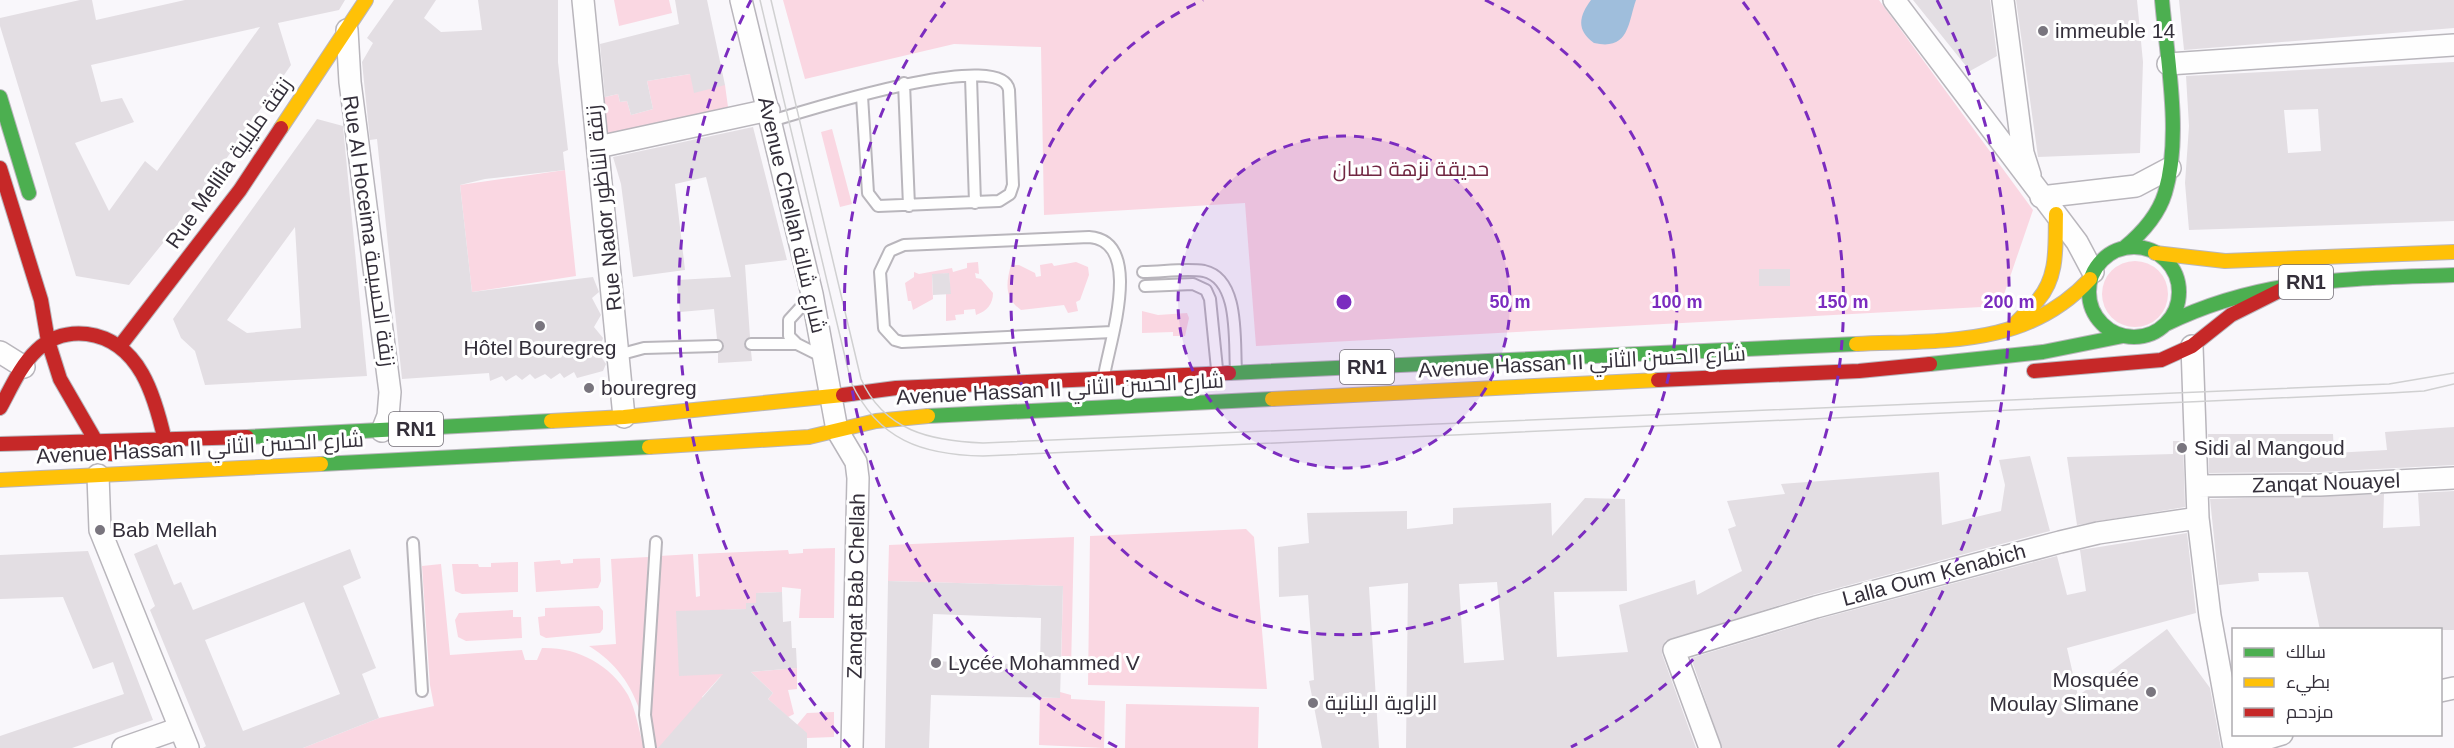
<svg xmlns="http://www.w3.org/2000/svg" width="2454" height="748" font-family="Arial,Cairo,sans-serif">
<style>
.green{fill:#fad7e2}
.water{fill:#9fbedc}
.building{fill:#e3dee3;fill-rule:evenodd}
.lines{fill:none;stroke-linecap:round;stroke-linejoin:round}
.lane-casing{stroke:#b9b6bc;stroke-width:14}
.street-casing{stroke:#b9b6bc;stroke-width:24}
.fast-casing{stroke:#b9b6bc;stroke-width:16}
.slow-casing{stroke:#b9b6bc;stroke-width:16}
.jam-casing{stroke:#b9b6bc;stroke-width:16}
.lane{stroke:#fefefe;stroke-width:10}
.street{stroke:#fefefe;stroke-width:21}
.fast{stroke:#4caf50;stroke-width:14}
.slow{stroke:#ffc107;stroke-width:14}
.jam{stroke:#c62828;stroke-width:14}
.tram{stroke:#d0d0d1;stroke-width:1.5}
.ring{fill:none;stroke:#7b2cbf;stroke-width:3;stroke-dasharray:10 8}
.poi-dot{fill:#79757e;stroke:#fff;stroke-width:2}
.labels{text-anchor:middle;stroke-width:6;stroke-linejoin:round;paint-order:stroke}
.shield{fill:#fff;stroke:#716d75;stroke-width:1.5}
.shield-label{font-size:20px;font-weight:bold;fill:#342f3a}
.poi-label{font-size:21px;fill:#342f3a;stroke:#fff;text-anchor:start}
.street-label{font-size:21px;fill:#342f3a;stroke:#fff}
.park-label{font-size:21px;fill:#712843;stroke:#fff}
.centre{fill:#7b2cbf;stroke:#fff;stroke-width:3}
.ring-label{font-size:18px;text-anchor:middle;font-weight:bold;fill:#7b2cbf;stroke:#fff;stroke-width:6;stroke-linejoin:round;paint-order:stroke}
</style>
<rect width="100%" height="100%" fill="#f9f7fb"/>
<path class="green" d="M614,0H669L672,13L619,26Z
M783,0H1879L2033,210L2000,306L1256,346L1245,203L1044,215L1041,47L954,44L805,79Z
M690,74L725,85L728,107L606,136L601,98L618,94L620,102L627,101L631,115L653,109L647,81Z
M832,129L852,204L840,207L821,132Z
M565,170L576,276L472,292L460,185Z
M2102 294a33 33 0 1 1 66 0a33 33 0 1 1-66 0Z
M978,262L979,274L975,273L976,278L981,279L993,293C993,304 987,311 976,315L975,309L964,310V314L955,315L956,320L946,321V294H950L949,273L932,275L933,299L913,310L911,301H908L905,283L914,277V272L919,274L952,268L953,272L967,268V263Z
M1076,262L1088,267L1089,275L1080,300L1076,302L1078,311L1068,313L1064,305L1021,310C1004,298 1006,283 1011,265H1019L1035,273L1036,277L1041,276L1040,265L1052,263L1054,266Z
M1142,311L1158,315L1187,313L1189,318L1185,336H1173V332L1142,333Z
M1246,529L1254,537L1267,689L1088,685L1090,536Z
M1074,537L1071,669H1061L1063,586L888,581L889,545Z
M835,548L834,618H799L801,589L782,587V592L756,593V603H746V609L677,612L698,658L726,675L720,677L702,697L708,703L669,748H655L650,724L659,556L693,554L696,597L700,596L698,554L788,550L789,554L803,553V549Z
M648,557L641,714C631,684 616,663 589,646L616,644L611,559Z
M600,558L601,581L598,588L536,592L534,562L560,560L561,564L573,563V559Z
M518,562V592L462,594L455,591L452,564H478L479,567H491V563Z
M441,564L450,655L522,650L525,660H537L542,648C577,647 610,664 628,695C636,710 639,731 644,748H303L379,718L434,706L430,685L422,566Z
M599,606L603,611V629L600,633L546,638L540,635L538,617L545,616V608Z
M513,610V617H521L522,638L466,641L458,637L455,620L459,613Z
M797,668V689L788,690L794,714L788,717L768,699L773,693L751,672Z
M1060,692L1071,695V699L1105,701L1104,748L1039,745L1040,698H1060Z
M1126,704L1259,707L1258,748H1125Z
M834,712V737L807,738L797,725L807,713Z"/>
<path class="water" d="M1591,0H1636C1628,23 1629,51 1594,43C1576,30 1579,16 1591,0Z"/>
<path class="building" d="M80,0H92L96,20L185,0H345L339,10L278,23L291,65L197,201L129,285L76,276L0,26V18ZM260,27L157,171L145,161L109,211L75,143L134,122L122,98L101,102L91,65Z
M394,0H436L424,18L441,32L482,30L478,0H558V62L568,150L563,152L565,170L485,179L460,185L472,292L593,277L599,292L592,298L601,315L594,327L603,338L601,344L602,358L606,364L603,371L577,378L574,372L564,378L560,373L551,379L545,374L535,379L530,374L522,380L516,375L506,381L502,376L490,381L489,373L402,379L377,139L370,140L362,62L373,43L367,38Z
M675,0H707L725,85L694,93L690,74L647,81L653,109L631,115L627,101L620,102L618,94L605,97L600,44L679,24Z
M1913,0H1990L1997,56L1970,71Z
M2016,0H2137L2143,62L2140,153L2038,157Z
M2179,0H2454V28L2184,50Z
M2454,62V221L2189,230L2185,183L2189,126L2186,76ZM2318,109L2321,151L2288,153L2284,110Z
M317,119L343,126L367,376L205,385L195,351L181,338L173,319ZM295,227L301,328L247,333L227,320Z
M753,127L787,260L745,265L750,337L745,340L744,345L751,351L752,361L718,363V353L723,350L724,345L717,339L714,309L680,312L677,280L731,277L706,177L675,184L685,270L633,277L621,184L613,157Z
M1759,269H1790V286H1759Z
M949,273L951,294L933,295L932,274Z
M2454,427V465L2320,472L2209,473L2208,434H2333L2334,453L2387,450L2385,432Z
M2173,441H2183L2185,507L2077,525L2067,457L2173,454Z
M2030,456L2050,531L1812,595L1665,641L1662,654L1696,748H1406L1408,583L1369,587L1379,748H1322L1309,681L1314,680L1308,595L1279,597L1278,547L1309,543L1307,513L1407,511V529L1453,524V508L1551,503L1552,536L1585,498L1625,499L1627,591L1554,592L1557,657L1628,652L1619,605L1695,580L1697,595L1742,571L1728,529L1736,526L1727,501L1785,494L1781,484L1939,472L1942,525L2001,511L2005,485L1999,460ZM1497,582L1504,660L1464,663L1459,584Z
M2454,491V630H2320L2308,572L2258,573L2259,581L2219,585L2210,499L2384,494L2383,528L2420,526L2418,493Z
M2187,533L2196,613L2067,648L2078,696L2167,629L2210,688L2221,748H1722L1691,658L1819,619L2057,556L2067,595L2086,591L2080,550Z
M157,544L174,585L181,582L193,610L350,549L361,578L343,586L376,668L362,674L379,718L303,748H203L206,746L150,610L155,606L134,554ZM304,602L340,694L243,731L205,640Z
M88,551L153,720L72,748H0V736L124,694L113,662L93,669L63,597L0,599V555Z
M888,581L1063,586L1060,698L931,695L929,748H885ZM933,614L1041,618L1040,665L931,661Z
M782,592L783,622L791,621L792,648H796L797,668L751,672L773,693L768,699L807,733V748H658L723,674L679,676L676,611L746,609V603H756V593Z"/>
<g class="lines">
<g class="lane-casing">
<path id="lane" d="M971,77L975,203
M904,83L909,206
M771,121C802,112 1002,47 1009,90L1013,185L1010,194L999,201L878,206L868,193L862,96
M1143,272C1162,272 1185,268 1204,271C1240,279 1234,341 1236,370
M1145,286L1193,284L1206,290L1210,299L1217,369
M751,344H797L821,356
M797,344L789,336V320L810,297
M618,355L644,348L717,346
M1104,376C1109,343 1145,241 1089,237L904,245L890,251L880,272L884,328L895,340L902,342L1112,332
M413,543L422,691
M650,748L645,715L656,542"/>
</g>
<g class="street-casing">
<path id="street" d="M583,0L624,417
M741,0L812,294L837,430L856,462L858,478L852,748
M1894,0L2077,242L2093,272
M2003,0L2023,153L2030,175
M347,30L350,82L390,392L388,416L382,431
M2168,64L2454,45
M598,147L769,110
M2041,197L2136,186L2170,168
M2192,346L2198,518L2210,616L2234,748
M0,352L24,367
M98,475L100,530L188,748
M2197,486L2320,485L2454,478
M2440,691L2454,688
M123,748L180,728
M1710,748L1674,650L1816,607L2060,542L2098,533L2198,518
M2235,748L2282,734"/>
</g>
<g class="fast-casing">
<path id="fast" d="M0,97L29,193
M2089 292a45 45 0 1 1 90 0a45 45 0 1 1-90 0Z
M2124,248C2141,234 2158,216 2165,193C2182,136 2167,59 2162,0
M2166,324C2262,277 2350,279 2454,275
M1930,364L2043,352L2123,336
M1229,373L1856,344
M928,416L1272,399
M247,437L551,421
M321,464L649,447"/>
</g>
<g class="slow-casing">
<path id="slow" d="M281,128L366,0
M2155,253L2225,261L2454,252
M2015,324C2022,316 2031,309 2038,300C2059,276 2055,244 2056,214
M1856,344C1942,340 2026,348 2090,279
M1272,399L1658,380
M551,421L624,417L843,395
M649,447L809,437L876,421L928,416
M0,480L321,464"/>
</g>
<g class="jam-casing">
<path id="jam" d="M0,168L41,300L48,341L60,379L97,443L111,454
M120,346L240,190L281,128
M2034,371L2161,360L2192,346L2231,315L2295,283
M1658,380L1859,371L1930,364
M843,395L896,388L1229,373
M0,408C11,388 20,366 37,350C51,337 69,332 87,334C140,341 155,397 165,441
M0,444L247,437"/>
</g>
<use href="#lane" class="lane"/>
<use href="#street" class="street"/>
<use href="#fast" class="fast"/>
<use href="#slow" class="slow"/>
<use href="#jam" class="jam"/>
<path class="tram" d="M760,0L851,382C878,440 922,455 983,456L2390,393L2424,391L2454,384
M771,0L861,379C884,431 931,441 983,443L2389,384L2454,373"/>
</g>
<circle cx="1344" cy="302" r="166" fill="#7b2cbf" fill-opacity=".12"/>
<g class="ring">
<circle cx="1344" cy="302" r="166"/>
<path d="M1485 0A333 333 0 1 1 1203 0"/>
<path d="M1117 747A499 499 0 0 1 945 2M1743 2A499 499 0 0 1 1571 747"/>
<path d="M850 747A665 665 0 0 1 751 0M1937 0A665 665 0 0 1 1838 747"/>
</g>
<g class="poi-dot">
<circle cx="2043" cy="31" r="6"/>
<circle cx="540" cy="326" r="6"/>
<circle cx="589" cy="388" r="6"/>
<circle cx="2182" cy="448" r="6"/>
<circle cx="100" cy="530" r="6"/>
<circle cx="936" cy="663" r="6"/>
<circle cx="2151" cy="692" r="6"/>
<circle cx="1313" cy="703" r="6"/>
</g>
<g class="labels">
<g class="shield">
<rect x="2279" y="265" width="54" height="34" rx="4.5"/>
<rect x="1340" y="350" width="54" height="34" rx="4.5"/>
<rect x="389" y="412" width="54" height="34" rx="4.5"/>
</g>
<g class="shield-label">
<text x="2306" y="289">RN1</text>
<text x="1367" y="374">RN1</text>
<text x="416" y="436">RN1</text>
</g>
<g class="poi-label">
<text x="2055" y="38">immeuble 14</text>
<text x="540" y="355" text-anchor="middle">Hôtel Bouregreg</text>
<text x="601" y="395">bouregreg</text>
<text x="2194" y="455">Sidi al Mangoud</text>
<text x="112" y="537">Bab Mellah</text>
<text x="948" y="670">Lycée Mohammed V</text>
<text x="2139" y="687" text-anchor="end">Mosquée<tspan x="2139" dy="24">Moulay Slimane</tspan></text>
<text x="1325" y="710">الزاوية البنانية</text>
</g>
<g class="street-label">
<text transform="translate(229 163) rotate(-55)" y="7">Rue Melilia زنقة مليلية</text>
<text transform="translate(604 208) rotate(-96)" y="7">Rue Nador زنقة الناظور</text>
<text transform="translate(792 215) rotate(77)" y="7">Avenue Chellah شارع شالة</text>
<text transform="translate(369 231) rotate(82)" y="7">Rue Al Hoceima زنقة الحسيمة</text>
<text transform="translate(1582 362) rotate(-3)" y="7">Avenue Hassan II شارع الحسن الثاني</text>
<text transform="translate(1060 389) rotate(-3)" y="7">Avenue Hassan II شارع الحسن الثاني</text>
<text transform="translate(200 448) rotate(-3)" y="7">Avenue Hassan II شارع الحسن الثاني</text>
<text transform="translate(2326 483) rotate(-2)" y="7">Zanqat Nouayel</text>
<text transform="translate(1934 575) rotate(-15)" y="7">Lalla Oum Kenabich</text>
<text transform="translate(856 586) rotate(-89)" y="7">Zanqat Bab Chellah</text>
</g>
<g class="park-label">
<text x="1411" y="176">حديقة نزهة حسان</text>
</g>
</g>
<circle cx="1344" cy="302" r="9" class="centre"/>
<g class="ring-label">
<text x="1510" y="308">50 m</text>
<text x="1677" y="308">100 m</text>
<text x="1843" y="308">150 m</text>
<text x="2009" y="308">200 m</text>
</g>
<rect x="2232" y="628" width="210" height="108" fill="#ffffff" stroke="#aeacb0" stroke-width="1.5"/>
<rect x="2244" y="648" width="30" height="9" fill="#4caf50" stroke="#aeacb0" stroke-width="1.5"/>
<text x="2286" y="658" font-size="18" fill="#342f3a">سالك</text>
<rect x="2244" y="678" width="30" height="9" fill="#ffc107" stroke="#aeacb0" stroke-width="1.5"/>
<text x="2286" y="688" font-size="18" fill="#342f3a">بطيء</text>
<rect x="2244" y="708" width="30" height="9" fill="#c62828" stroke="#aeacb0" stroke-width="1.5"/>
<text x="2286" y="718" font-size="18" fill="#342f3a">مزدحم</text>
</svg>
